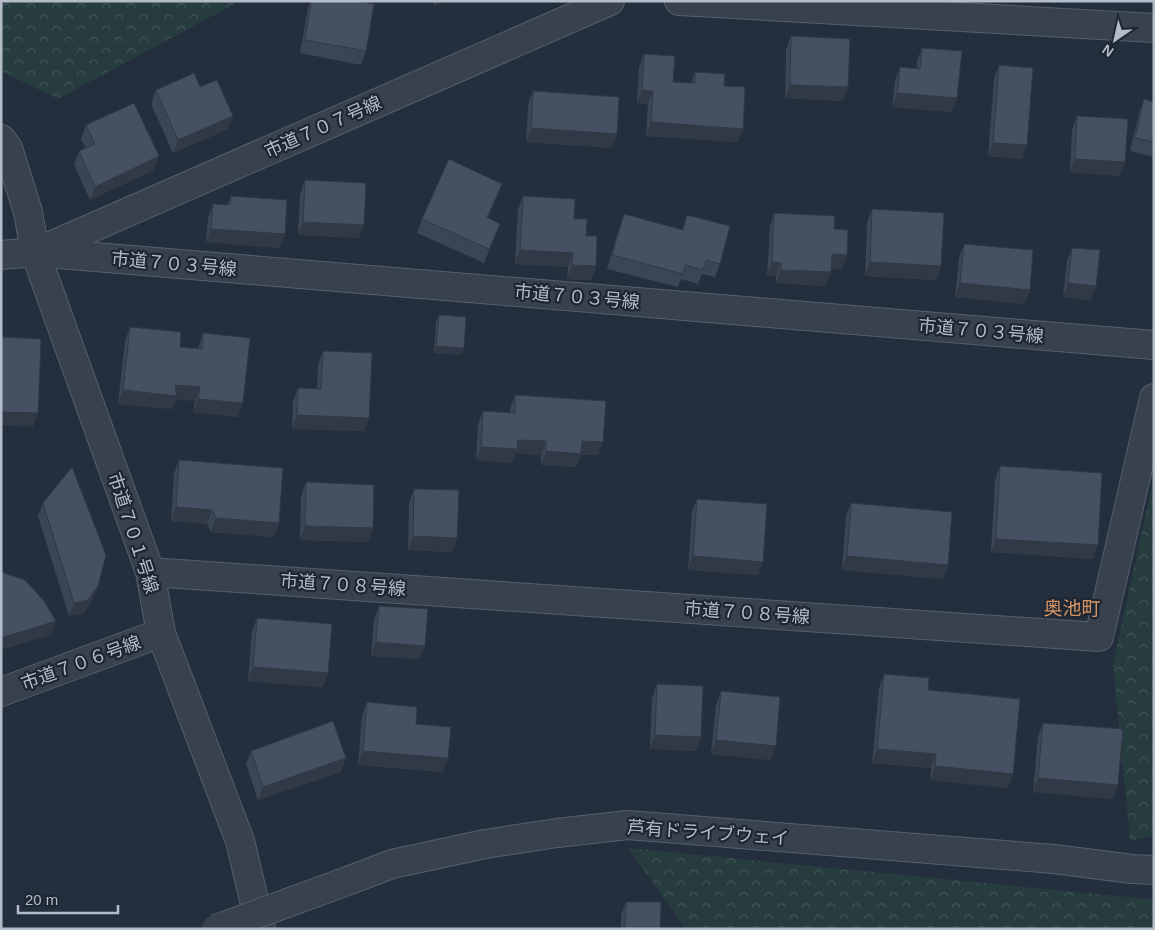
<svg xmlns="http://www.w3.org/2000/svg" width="1155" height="930" font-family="Helvetica,'Noto Sans JP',sans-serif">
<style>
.forest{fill:url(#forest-crowns)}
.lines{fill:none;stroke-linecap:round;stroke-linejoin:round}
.minor-casing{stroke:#565f6c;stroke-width:30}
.minor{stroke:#38414e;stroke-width:28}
.minor-bridge-casing{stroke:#565f6c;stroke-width:30;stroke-linecap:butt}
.minor-bridge{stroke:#38414e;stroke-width:28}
.wall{fill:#3b4654}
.shaded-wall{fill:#303945}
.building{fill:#455162;stroke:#303945}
.labels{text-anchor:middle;stroke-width:4.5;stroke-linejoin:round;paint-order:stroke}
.street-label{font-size:18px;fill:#b4bcc9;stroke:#1d2633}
.neighbourhood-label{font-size:19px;fill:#d59563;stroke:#1d2633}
</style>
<defs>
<pattern id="forest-crowns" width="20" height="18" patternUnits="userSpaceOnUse" patternTransform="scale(1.25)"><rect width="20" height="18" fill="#263c3f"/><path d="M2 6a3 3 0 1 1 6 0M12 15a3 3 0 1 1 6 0" fill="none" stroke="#435659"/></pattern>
</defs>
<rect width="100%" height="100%" fill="#242f3e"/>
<path class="forest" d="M1,1H240L58,99L1,71Z
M1154,476V836L1130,841L1113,664Z
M628,848L1147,899L1154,898V929H686Z"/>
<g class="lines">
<g class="minor-casing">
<path id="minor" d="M679,1L1154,28
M1,139L8,148L28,212L35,252L150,572L161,633L240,841L261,929
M39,251L610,1
M1,255L35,252L1154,345
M150,572L1099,637L1154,398
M1,692L161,633
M350,880L392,864L485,844L557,833L628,825L1054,859L1132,869L1154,870"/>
</g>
<use href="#minor" class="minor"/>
<g class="minor-bridge-casing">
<path id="minor-bridge" d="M216,929L350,880"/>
</g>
<use href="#minor-bridge" class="minor-bridge"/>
</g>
<path class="wall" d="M310,1H357L366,51L361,65L300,53L308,7Z
M432,1H446L435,6Z
M791,36L848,87L843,101L785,98L786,50Z
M922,48L952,112L892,107L895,81L900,67L917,69V61Z
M644,54L673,82L691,83L695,72L724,86L743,129L738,142L646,136L648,104L637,103L639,68Z
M999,65L1022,159L988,156L994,79Z
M200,87L228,129L173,153L151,104L156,90Z
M533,91L612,148L526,142L528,105Z
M1144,99L1154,102V157L1130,151L1139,113Z
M1077,116L1120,176L1070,172L1072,130Z
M86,125L159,156L154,170L90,200L74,165L79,151L86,148L81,139Z
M305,180L359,238L298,235L300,194Z
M502,184L497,197L488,218L495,237L484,263L417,233L422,219Z
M231,196L280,248L206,242L208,218L213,204L227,205Z
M523,196L586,236L596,266L591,280L567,279L568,267L515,264L518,209Z
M872,209L941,266L936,280L865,276L867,223Z
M774,213L834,229L847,255L842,269L831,268V272L826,286L776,283V276H767L770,226Z
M624,214L682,230L687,215L720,264L715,277L702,274L698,284L681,279L678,287L607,269L619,228Z
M964,244L1025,304L955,297L959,258Z
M1072,248L1096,286L1091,300L1063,297L1067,261Z
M439,315L464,348L462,355L434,353L436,322Z
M130,327L180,347L198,349L203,333L238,417L193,412L195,401L176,399L172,409L118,404L125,341Z
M323,351L369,418L364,431L292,429L293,401L298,388H317L318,365Z
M515,395L603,442L598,455H581L576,467L541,465V455L515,453L512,463L476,460L478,425L483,411L510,413V409Z
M179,460L279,523L274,537L211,532L207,524L171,521L174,473Z
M1000,466L1093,559L991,552L995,480Z
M306,482L373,528L368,542L300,540L301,496Z
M414,489L457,538L452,552L408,550L409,503Z
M697,499L763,562L758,575L688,570L692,512Z
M43,503L93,599L83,614L69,616L38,516Z
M851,503L943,579L842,570L846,516Z
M379,606L420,659L371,656L374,619Z
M257,618L328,673L323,687L248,681L252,632Z
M884,674L928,690L1008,788L930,780L931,768L872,763L879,688Z
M657,684L701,737L696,751L650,749L652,698Z
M721,691L771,760L711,754L716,705Z
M367,702L416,724L443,772L358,765L362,716Z
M1043,723L1113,799L1033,792L1038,736Z
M251,751L346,758L341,772L258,800L246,764Z
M626,902L660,929H621V915Z"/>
<path class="shaded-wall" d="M437,1H446L435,6Z
M790,85L848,87L843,101L785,98Z
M642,90L653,91L648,104L637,103Z
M897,93L957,98L952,112L892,107Z
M233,116L228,129L173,153L178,140Z
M651,122L743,129L738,142L646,136Z
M531,128L617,134L612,148L526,142Z
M993,143L1027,145L1022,159L988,156Z
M159,156L154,170L90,200L95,187Z
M1075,159L1125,162L1120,176L1070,172Z
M502,184L497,197L482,231L487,217Z
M303,222L364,225L359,238L298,235Z
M500,224L495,237L484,263L489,249Z
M211,229L285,234L280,248L206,242Z
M520,250L573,253L568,267L515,264Z
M832,254L847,255L842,269L827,268Z
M772,262L781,263L776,276H767Z
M870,262L941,266L936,280L865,276Z
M572,265L596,266L591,280L567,279Z
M781,270L831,272L826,286L776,283Z
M960,283L1030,290L1025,304L955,297Z
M1068,283L1096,286L1091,300L1063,297Z
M436,346L464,348L462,355L434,353Z
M175,385L200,387L195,401L176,399L172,409L118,404L123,390Z
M198,399L243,403L238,417L193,412Z
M1,412L38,413L33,427L1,425Z
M297,415L369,418L364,431L292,429Z
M518,440L546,441L541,455L515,453L512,463L476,460L481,447Z
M582,441L603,442L598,455H581L576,467L541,465L546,451Z
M176,507L212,510L207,524L171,521Z
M216,518L279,523L274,537L211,532Z
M305,526L373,528L368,542L300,540Z
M413,536L457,538L452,552L408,550Z
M996,539L1098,545L1093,559L991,552Z
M693,556L763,562L758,575L688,570Z
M847,556L948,565L943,579L842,570Z
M98,586L93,599L83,614L69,616L74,603Z
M56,621L51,635L1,650V638Z
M376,642L425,646L420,659L371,656Z
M253,667L328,673L323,687L248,681Z
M655,735L701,737L696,751L650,749Z
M716,740L776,746L771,760L711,754Z
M877,749L936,754L931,768L872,763Z
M363,751L448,758L443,772L358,765Z
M346,758L341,772L258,800L263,787Z
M935,766L1013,774L1008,788L930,780Z
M1038,778L1118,785L1113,799L1033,792Z"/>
<path class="building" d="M311,1H357L374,4L366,51L305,40Z
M791,36L850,39L848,87L790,85Z
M922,48L962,51L957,98L897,93L900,67L920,69Z
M644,54L675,56L673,82L695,83V72L725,74L724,86L745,87L743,129L651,122L653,91L642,90Z
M999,65L1033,68L1027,145L993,143Z
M194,73L200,87L217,80L233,116L178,140L156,90Z
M533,91L619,97L617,134L531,128Z
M1144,99L1154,102V142L1135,138Z
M134,103L159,156L95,187L79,151L95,144L86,125Z
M1077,116L1128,119L1125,162L1075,159Z
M449,159L502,184L487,217L500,224L489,249L422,219Z
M305,180L366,183L364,225L303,222Z
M231,196L287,200L285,234L211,229L213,204L230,205Z
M523,196L575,199L574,219H587L586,236H597L596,266L572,265L573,253L520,250Z
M872,209L944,213L941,266L870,262Z
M774,213L835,216L834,229L848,230L847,255L832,254L831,272L781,270V263L772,262Z
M624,214L683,230L687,215L730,226L720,264L706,260L703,270L685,265L683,274L612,255Z
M964,244L1033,250L1030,290L960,283Z
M1072,248L1100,250L1096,286L1068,283Z
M439,315L466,317L464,348L436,346Z
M130,327L181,332L180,347L202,349L203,333L250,338L243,403L198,399L200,387L175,385L177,396L123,390Z
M1,337L41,339L38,413L1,412Z
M323,351L372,353L369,418L297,415L298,388L321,389Z
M515,395L606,401L603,442L582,441L581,454L546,451V441L518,440L517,449L481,447L483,411L515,413Z
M179,460L283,468L279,523L216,518L212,510L176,507Z
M1000,466L1102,473L1098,545L996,539Z
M72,467L106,555L98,586L88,600L74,603L43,503Z
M306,482L374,485L373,528L305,526Z
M414,489L459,490L457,538L413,536Z
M697,499L767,504L763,562L693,556Z
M851,503L952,512L948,565L847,556Z
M1,572L25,580L44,601L56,621L1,638Z
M379,606L428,609L425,646L376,642Z
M257,618L332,624L328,673L253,667Z
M884,674L929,678L928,690L1020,699L1013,774L935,766L936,754L877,749Z
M657,684L703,686L701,737L655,735Z
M721,691L780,697L776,746L716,740Z
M367,702L417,707L416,724L451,727L448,758L363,751Z
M333,721L346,758L263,787L251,751Z
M1043,723L1123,729L1118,785L1038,778Z
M626,902H661L660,929H625Z"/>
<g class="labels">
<g class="street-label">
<text transform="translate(323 127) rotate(-24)" y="6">市道７０７号線</text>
<text transform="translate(174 264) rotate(5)" y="6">市道７０３号線</text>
<text transform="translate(577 297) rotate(5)" y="6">市道７０３号線</text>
<text transform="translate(981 331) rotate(5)" y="6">市道７０３号線</text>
<text transform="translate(133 533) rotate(72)" y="6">市道７０１号線</text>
<text transform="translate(343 585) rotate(4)" y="6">市道７０８号線</text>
<text transform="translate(747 613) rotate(4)" y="6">市道７０８号線</text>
<text transform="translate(81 663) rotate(-20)" y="6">市道７０６号線</text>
<text transform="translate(708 833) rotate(4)" y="6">芦有ドライブウェイ</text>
</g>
<g class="neighbourhood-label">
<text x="1072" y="615">奥池町</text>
</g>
</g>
<rect width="1155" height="930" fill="none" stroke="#b4bcc9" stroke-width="5"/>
<g transform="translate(1115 40) rotate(214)" stroke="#1d2633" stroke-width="4" paint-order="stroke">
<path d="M0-4L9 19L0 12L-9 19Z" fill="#b4bcc9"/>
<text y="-8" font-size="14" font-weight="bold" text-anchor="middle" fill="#b4bcc9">N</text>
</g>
<path d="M18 905v8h100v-8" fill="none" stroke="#b4bcc9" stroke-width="2.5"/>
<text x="25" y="905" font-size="15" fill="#b4bcc9" stroke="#1d2633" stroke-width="4" paint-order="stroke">20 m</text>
</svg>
